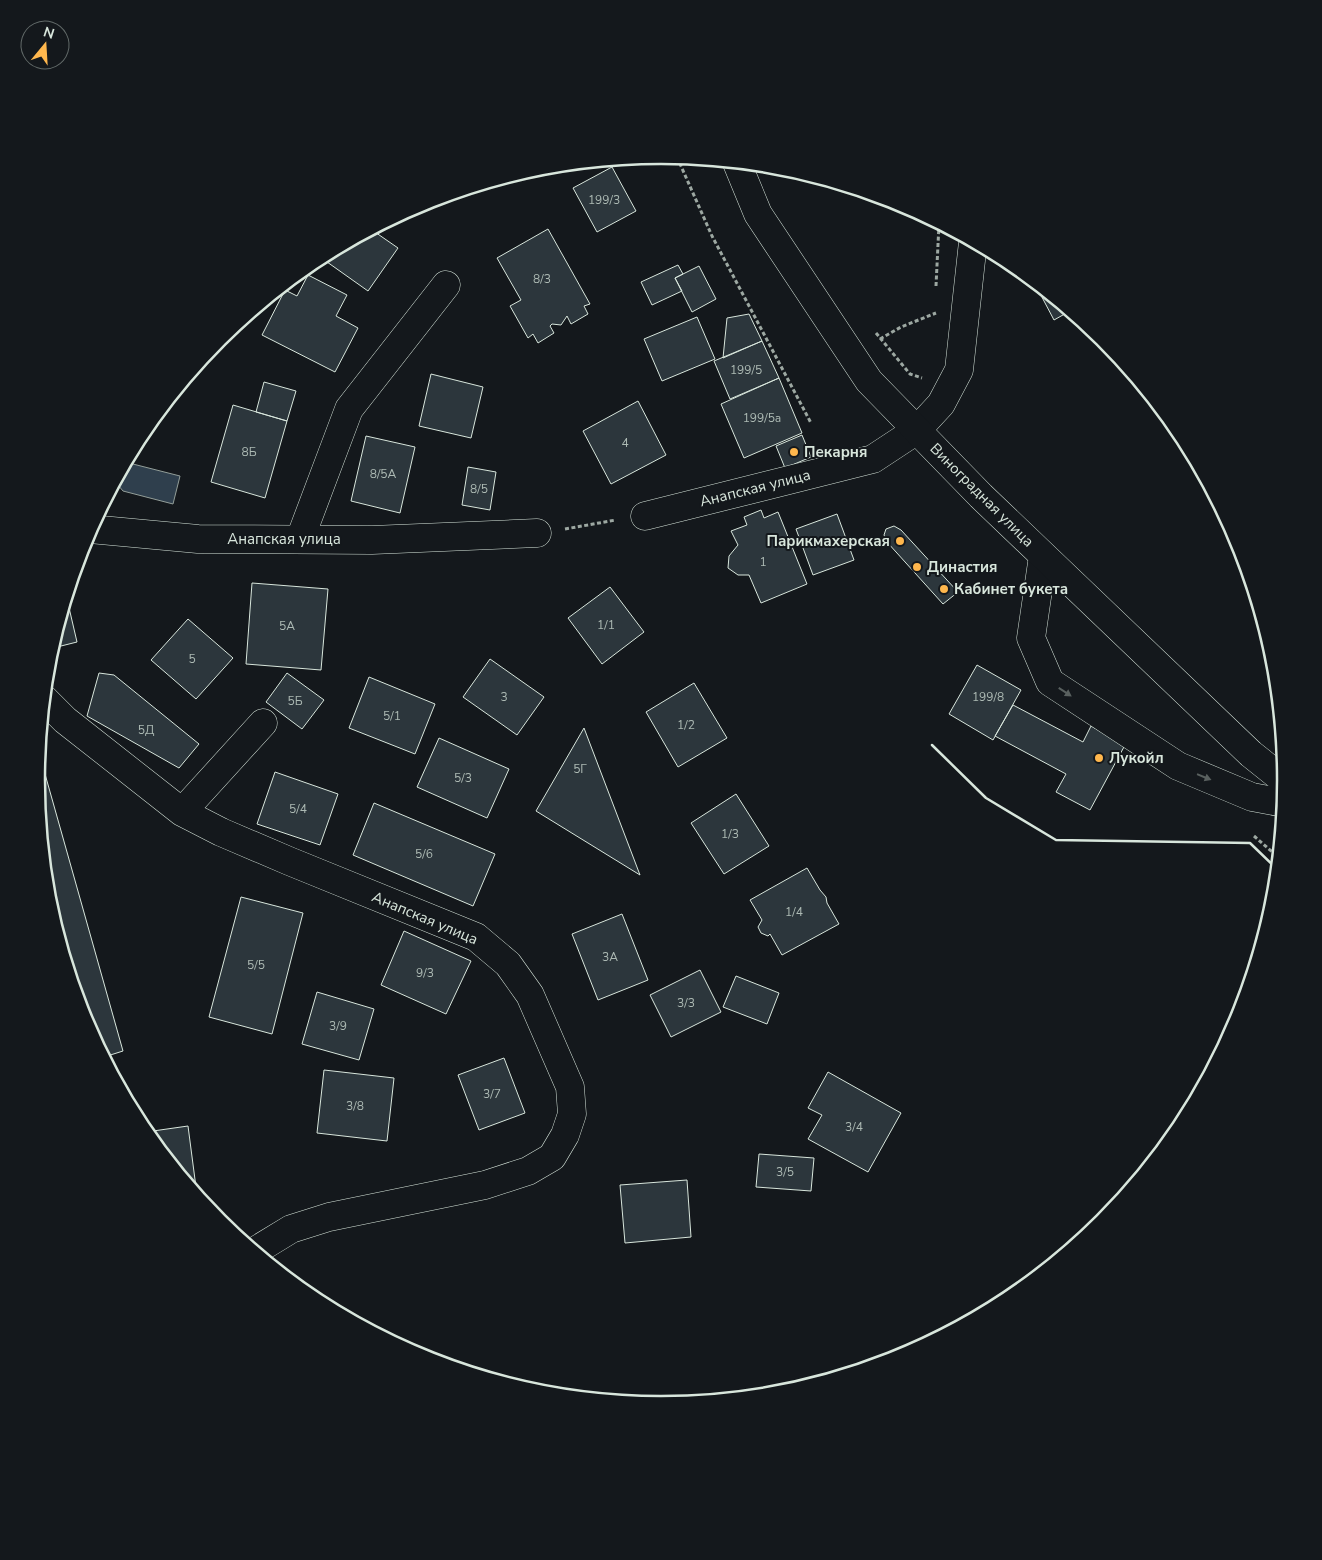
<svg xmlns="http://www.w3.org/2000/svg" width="1322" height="1560" font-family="'Nunito Sans',sans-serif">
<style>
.water{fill:#2f3f4d;stroke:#939e99}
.building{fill:#2c363c;stroke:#d8e6dc}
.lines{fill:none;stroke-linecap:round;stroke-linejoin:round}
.minor-casing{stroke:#d8e6dc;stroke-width:29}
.major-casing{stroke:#d8e6dc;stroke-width:29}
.path{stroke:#9da8a2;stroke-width:3;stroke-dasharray:4 2.5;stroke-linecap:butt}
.minor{stroke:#14181c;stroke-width:28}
.major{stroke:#14181c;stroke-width:28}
.wall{stroke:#d8e6dc;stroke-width:2.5}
.oneway{fill:#59605f}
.poi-dot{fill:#ffb74d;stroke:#14181c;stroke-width:2}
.labels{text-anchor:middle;stroke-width:4;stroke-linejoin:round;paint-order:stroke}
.number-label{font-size:12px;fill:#adbab4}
.poi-label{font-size:15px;font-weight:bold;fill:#d8e6dc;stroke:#14181c;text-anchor:start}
.street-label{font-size:15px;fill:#d8e6dc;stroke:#14181c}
.rim{fill:none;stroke:#d8e6dc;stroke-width:2.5}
</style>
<rect width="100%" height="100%" fill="#14181c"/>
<path class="water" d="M129,463L180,476L173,504L123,491L118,485C120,476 120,467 129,463Z"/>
<path class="building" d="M612,167L636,211L597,232L573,188Z
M548,229L590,304L584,306L588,314L571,324L567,316L561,325L552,324L550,326L554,333L538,343L533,334L528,338L510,306L521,300L497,258Z
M372,230L398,248L368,291L320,257Z
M678,265L683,274L675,278L682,291L652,305L641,282Z
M699,266L716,299L692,312L675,278Z
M308,275L347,295L336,316L358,328L335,372L262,335L285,290L297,296Z
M1034,282L1070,311L1054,320Z
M749,314L762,341L723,358L727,318Z
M697,317L715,359L662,381L644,339Z
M762,341L779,378L730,399L714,361Z
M431,374L483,387L471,438L419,426Z
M779,378L802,433L744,458L721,404Z
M264,382L296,391L287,421L256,412Z
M638,401L666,455L611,484L583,431Z
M233,405L287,421L265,498L211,482Z
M802,435L811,457L785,468L776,446Z
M366,436L415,447L400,513L351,501Z
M468,467L496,472L490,510L462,505Z
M761,510L764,518L778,512L807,584L761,603L749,575H738L728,568L729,556L738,545L731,531L747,525L744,517Z
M837,514L854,560L813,575L796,529Z
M894,526L901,530L958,592L943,604L887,542L884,535L886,529Z
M252,583L328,589L321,670L246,664Z
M610,587L644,632L602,664L568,618Z
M67,599L77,642L53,648L52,645Z
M188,619L233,658L196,699L151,660Z
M490,659L544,697L517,735L463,697Z
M977,665L1021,690L993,740L949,714Z
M99,673L114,675L199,744L179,768L87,716Z
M287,673L324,700L302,729L266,702Z
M369,677L435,704L415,754L349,728Z
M694,683L727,738L678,767L646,712Z
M1013,705L1083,742L1091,726L1125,745L1090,810L1056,792L1066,774L995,736Z
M584,728L640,875L536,811Z
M439,738L509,769L487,818L417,787Z
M275,772L338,794L320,845L257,824Z
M45,774L123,1051L104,1057L84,1019L48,902L36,780L37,776Z
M736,794L769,846L724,874L691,823Z
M374,803L495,854L473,906L353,855Z
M807,868L820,890L826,897L827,903L839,924L782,955L770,934L768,936L761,933L758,927L762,920L750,900Z
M241,897L303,913L272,1034L209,1017Z
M622,914L648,980L598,1000L572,934Z
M404,931L471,961L446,1014L381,985Z
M700,970L721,1012L671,1037L650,995Z
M736,976L779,993L767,1024L723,1007Z
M317,992L374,1009L359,1060L302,1044Z
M504,1058L525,1113L479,1130L458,1075Z
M324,1070L394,1078L387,1141L317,1133Z
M828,1072L901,1113L868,1172L808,1139L822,1115L808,1108Z
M188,1126L197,1195L146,1132Z
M759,1154L814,1158L811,1191L756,1187Z
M687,1180L691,1237L625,1243L620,1185Z"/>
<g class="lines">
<g class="minor-casing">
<path id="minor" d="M645,516L873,459L917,430L941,404L959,370L973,242
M90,529L198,539L372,540L537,533
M300,539L349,409L446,285
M1043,556L1031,638L1050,682L1178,766L1252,797L1284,803
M44,699L65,720L182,812L221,832L289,861L476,937L508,964L530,995L570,1087L572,1114L565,1135L552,1157L528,1171L485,1185L329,1217L291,1229L255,1251
M182,812L263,723"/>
</g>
<g class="major-casing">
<path id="major" d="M737,163L758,214L869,381L981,496L1251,754L1286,782"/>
</g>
<path class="path" d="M677,157L712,236L811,423
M936,286L939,224
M876,333L910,374L922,378
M880,339L901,327L936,313
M565,529L616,520
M1254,836L1278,857"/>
<use href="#minor" class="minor"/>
<use href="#major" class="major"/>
<path class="wall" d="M932,745L986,798L1056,840L1250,843L1277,869"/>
</g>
<defs><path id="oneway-solid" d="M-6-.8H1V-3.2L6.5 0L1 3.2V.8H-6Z" transform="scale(1.25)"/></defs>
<g class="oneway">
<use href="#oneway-solid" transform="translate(1065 692) rotate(33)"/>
<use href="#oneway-solid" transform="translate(1204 777) rotate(22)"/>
</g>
<g class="poi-dot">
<circle cx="794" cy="452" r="5"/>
<circle cx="900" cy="541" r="5"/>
<circle cx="917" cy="567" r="5"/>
<circle cx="944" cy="589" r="5"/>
<circle cx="1099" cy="758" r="5"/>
</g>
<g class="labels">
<g class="number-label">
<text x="604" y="204">199/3</text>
<text x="542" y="283">8/3</text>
<text x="746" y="374">199/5</text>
<text x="762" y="422">199/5а</text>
<text x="625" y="447">4</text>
<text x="249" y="456">8Б</text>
<text x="383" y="478">8/5А</text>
<text x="479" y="493">8/5</text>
<text x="763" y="566">1</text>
<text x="606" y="629">1/1</text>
<text x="287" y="630">5А</text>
<text x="192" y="663">5</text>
<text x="504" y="701">3</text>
<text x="988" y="701">199/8</text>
<text x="295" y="705">5Б</text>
<text x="392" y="720">5/1</text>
<text x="686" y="729">1/2</text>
<text x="146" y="734">5Д</text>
<text x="580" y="773">5Г</text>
<text x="463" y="782">5/3</text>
<text x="298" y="813">5/4</text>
<text x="730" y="838">1/3</text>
<text x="424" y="858">5/6</text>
<text x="794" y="916">1/4</text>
<text x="610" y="961">3А</text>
<text x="256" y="969">5/5</text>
<text x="425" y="977">9/3</text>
<text x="686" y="1007">3/3</text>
<text x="338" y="1030">3/9</text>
<text x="492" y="1098">3/7</text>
<text x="355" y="1110">3/8</text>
<text x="854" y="1131">3/4</text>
<text x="785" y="1176">3/5</text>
</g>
<g class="poi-label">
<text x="804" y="457">Пекарня</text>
<text x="890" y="546" text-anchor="end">Парикмахерская</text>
<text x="927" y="572">Династия</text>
<text x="954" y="594">Кабинет букета</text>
<text x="1109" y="763">Лукойл</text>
</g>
<g class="street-label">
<text transform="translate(755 488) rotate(-14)" y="5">Анапская улица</text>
<text transform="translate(982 495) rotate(45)" y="5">Виноградная улица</text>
<text x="284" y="544">Анапская улица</text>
<text transform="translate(425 918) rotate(23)" y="5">Анапская улица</text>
</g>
</g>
<path d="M0 0H1322V1560H0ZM45 780a616 616 0 1 1 1232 0a616 616 0 1 1-1232 0Z" fill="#14181c" fill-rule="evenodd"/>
<path class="rim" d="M45 780a616 616 0 1 1 1232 0a616 616 0 1 1-1232 0Z"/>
<g transform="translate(45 45) rotate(18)"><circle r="24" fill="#14181c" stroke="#626a69"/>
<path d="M0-4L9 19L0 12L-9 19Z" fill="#ffb74d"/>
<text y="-8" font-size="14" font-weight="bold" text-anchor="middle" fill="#d8e6dc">N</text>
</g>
</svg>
